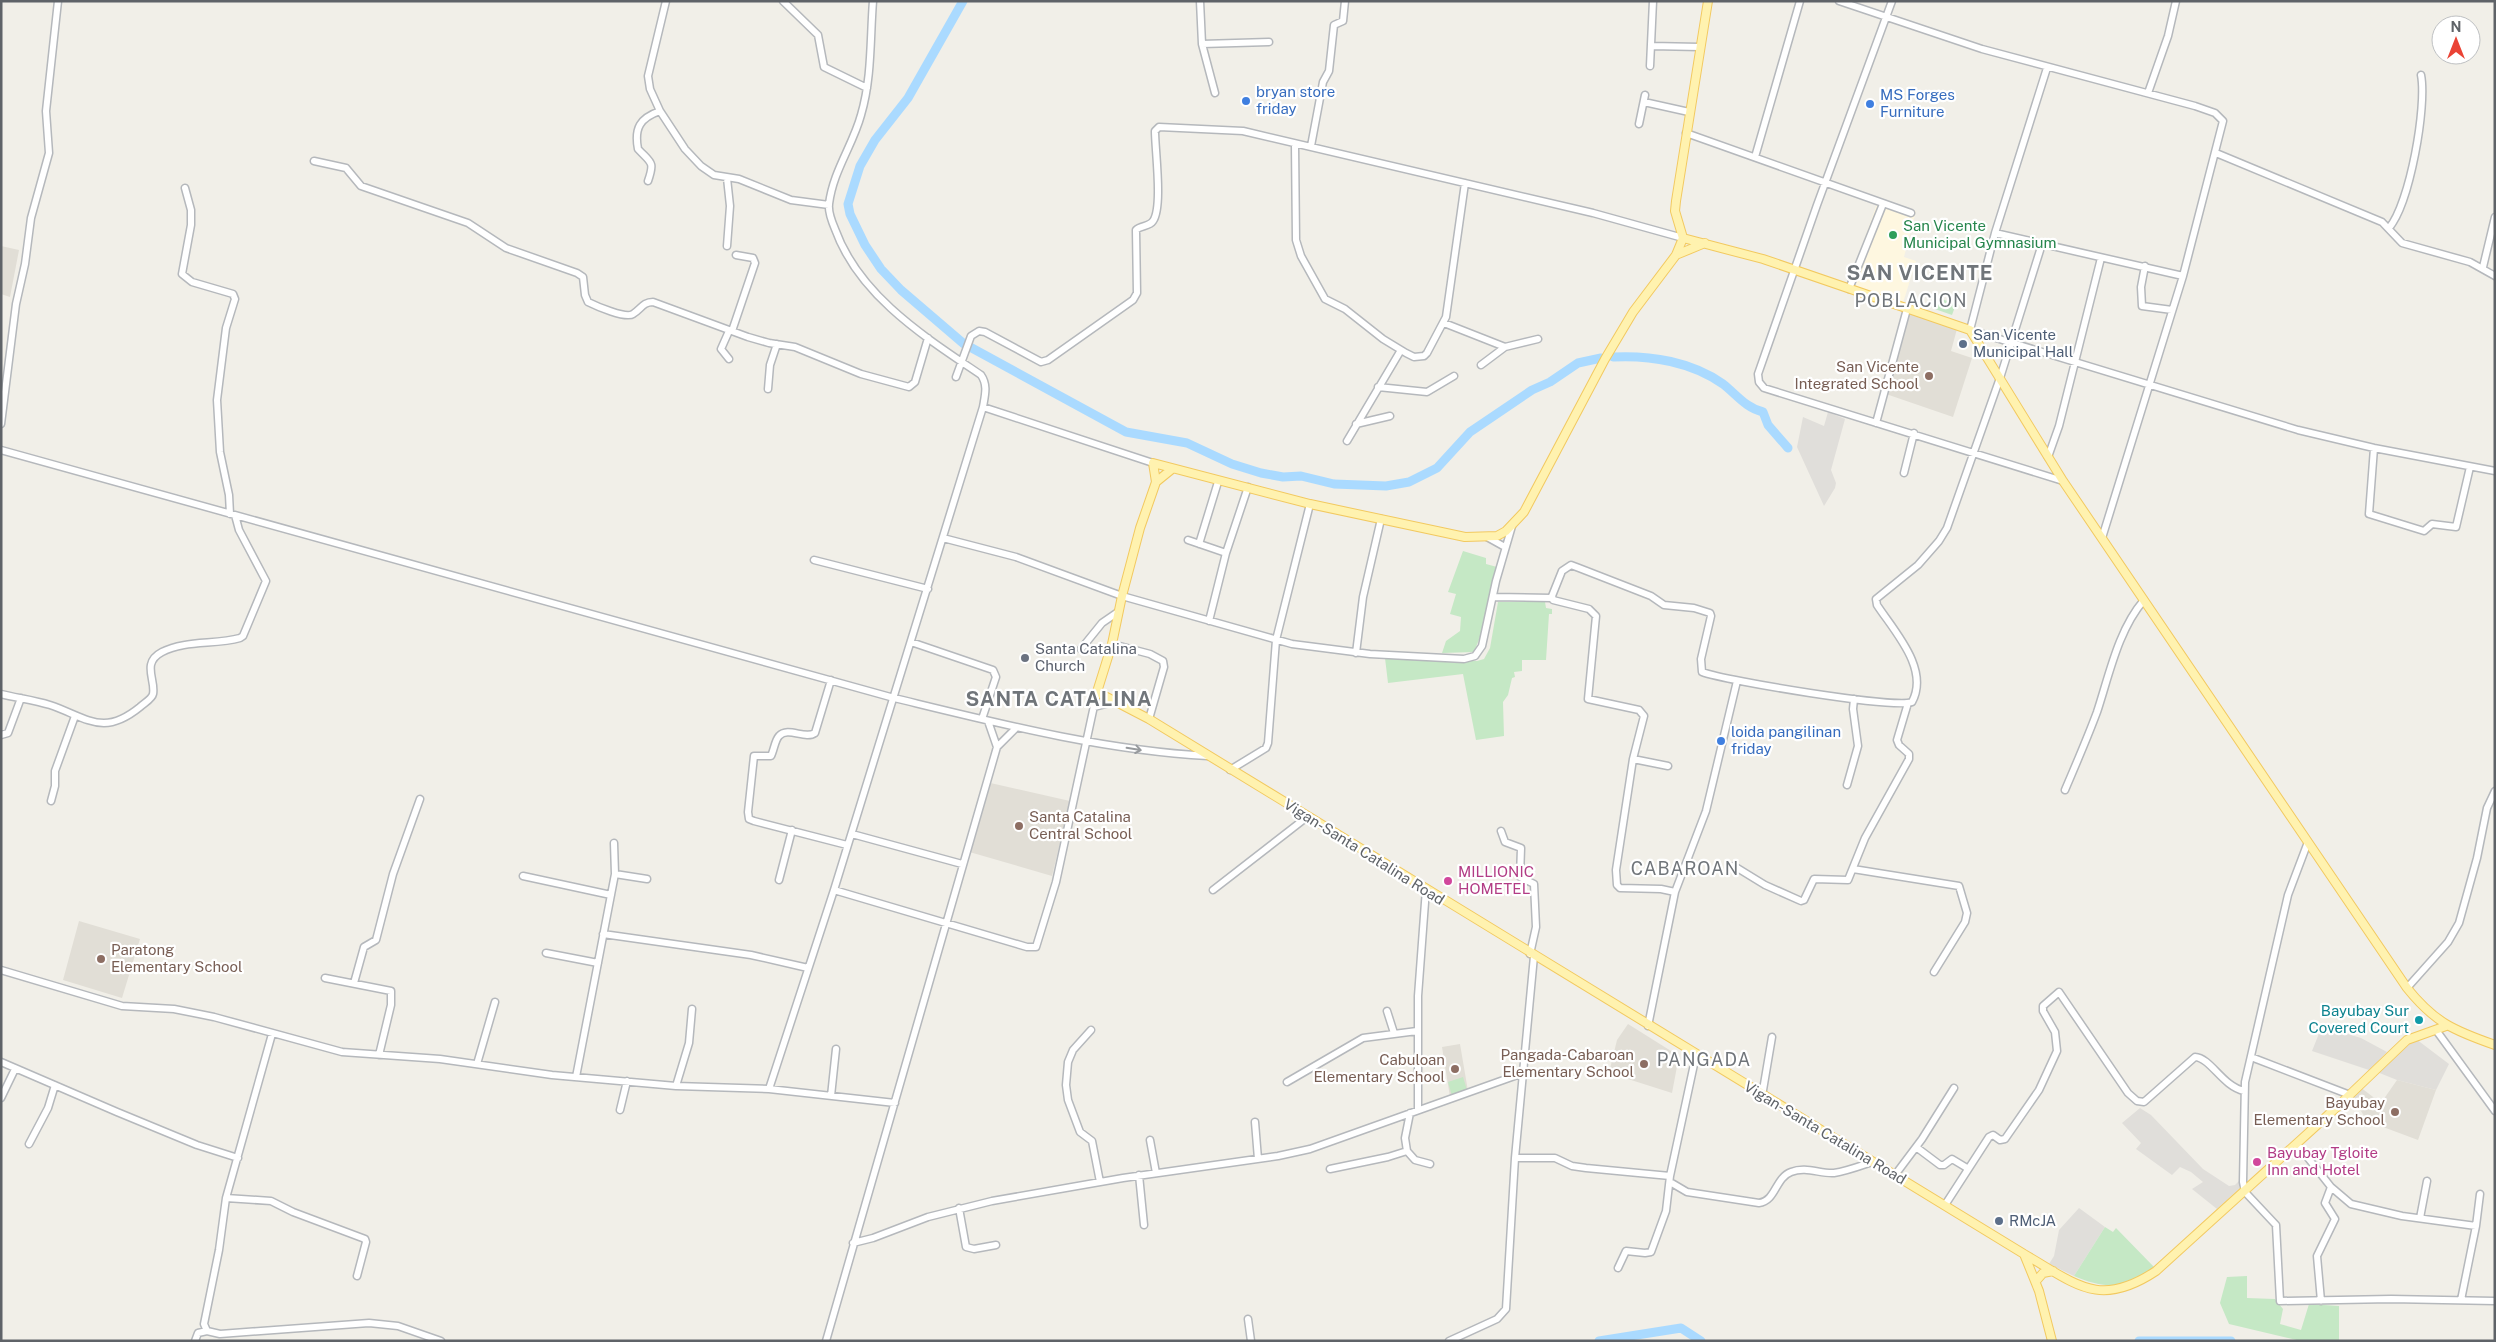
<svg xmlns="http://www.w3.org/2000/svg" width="2496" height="1342" font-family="'Public Sans',sans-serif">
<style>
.commercial{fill:#fef7e0}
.industrial{fill:#e0deda}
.education{fill:#e1ded6}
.green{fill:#c5e8c5}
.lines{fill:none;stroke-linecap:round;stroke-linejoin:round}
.river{stroke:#aadaff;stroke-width:9}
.minor-casing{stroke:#b5b8bc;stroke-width:9}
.major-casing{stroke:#f2c960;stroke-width:10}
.minor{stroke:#fff;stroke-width:6}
.major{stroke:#fff2af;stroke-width:8}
.oneway{stroke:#979a9d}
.shop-dot{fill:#3f7fe0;stroke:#fff;stroke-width:2}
.leisure-dot{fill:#2e9e5b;stroke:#fff;stroke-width:2}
.service-dot{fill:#5c6f8a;stroke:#fff;stroke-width:2}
.education-dot{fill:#8d6e63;stroke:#fff;stroke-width:2}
.worship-dot{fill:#6b7280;stroke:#fff;stroke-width:2}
.hotel-dot{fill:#d1479c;stroke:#fff;stroke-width:2}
.culture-dot{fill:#0f9aa8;stroke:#fff;stroke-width:2}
.labels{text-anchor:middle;stroke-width:4.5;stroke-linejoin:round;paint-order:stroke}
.shop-label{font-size:15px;fill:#366cbe;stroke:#fff;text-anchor:start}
.leisure-label{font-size:15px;fill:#27864d;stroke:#fff;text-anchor:start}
.service-label{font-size:15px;fill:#4e5e75;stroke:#fff;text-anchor:start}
.education-label{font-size:15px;fill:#785e54;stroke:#fff;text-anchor:end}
.worship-label{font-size:15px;fill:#5b616d;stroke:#fff;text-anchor:start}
.street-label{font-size:15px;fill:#5f6368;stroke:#fff}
.hotel-label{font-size:15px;fill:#b23c85;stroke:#fff;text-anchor:start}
.culture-label{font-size:15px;fill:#0d838f;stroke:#fff;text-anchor:end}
.quarter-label{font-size:18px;letter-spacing:1px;fill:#70757a;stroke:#fff}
.district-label{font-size:20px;font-weight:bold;letter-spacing:1px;fill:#70757a;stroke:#fff}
</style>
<rect width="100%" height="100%" fill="#f1efe8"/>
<path class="commercial" d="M1879,198L1916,211L1904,257L1916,261L1903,303L1848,285Z"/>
<path class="industrial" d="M1828,412L1845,419L1831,470L1836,483L1835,488L1824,506L1797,447L1803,417L1824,426Z
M2322,1026L2361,1038L2387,1052L2369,1070L2312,1051Z
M2416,1039L2449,1064L2436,1090L2397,1080L2377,1072L2400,1049Z
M2140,1108L2151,1115L2203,1169L2229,1186L2235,1185L2239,1181V1189L2217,1209L2192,1189L2203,1182L2191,1172L2180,1167L2172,1175L2136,1149L2141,1143L2122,1123Z
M2079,1208L2105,1227L2074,1276L2049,1264L2054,1256L2059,1230Z"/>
<path class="education" d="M1,246L19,250L10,297L1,294Z
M1910,312L1957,329L1951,351L1972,358L1953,417L1886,394Z
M986,782L1070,801L1052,876L966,851Z
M79,921L140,939L122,998L63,980Z
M1628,1024L1679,1056L1672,1093L1609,1073L1617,1040Z
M1460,1044L1468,1091L1450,1097L1442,1047Z
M2397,1080L2436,1090L2418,1140L2367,1121L2352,1096L2360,1087L2381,1103Z"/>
<path class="green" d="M1936,297L1956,304L1952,315L1932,308Z
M1463,551L1486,558V564L1497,567L1482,632L1474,652L1442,653L1446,641L1460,631L1461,617L1450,614L1456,594L1448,592Z
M1498,602H1545L1546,608L1552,609V614H1549L1546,660H1522V671L1514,672L1515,677L1512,678L1508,695L1503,702L1504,736L1476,740L1463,674L1388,683L1385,658L1477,661L1484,659L1490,648Z
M1463,1077L1467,1090L1452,1096L1448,1082Z
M2105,1227L2113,1232L2116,1228L2154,1267C2132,1292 2101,1288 2074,1276Z
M2247,1276V1298L2275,1299L2283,1309L2280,1324L2301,1330L2309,1304L2339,1306V1341H2301L2229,1324L2220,1303L2227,1277Z"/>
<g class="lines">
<path class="river" d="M963,1L908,98L875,140L860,166L848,204L850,214L865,245L881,269L901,290L964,344
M970,347L1126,432L1187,443L1232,464L1261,473L1283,477L1301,476L1334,484L1386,486L1409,482L1437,468L1470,432L1532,390L1550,382L1578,363L1601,358
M1613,357C1651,355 1692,362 1723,384C1737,395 1746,408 1763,412L1768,425L1788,448
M1599,1341L1681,1328L1701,1341
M2139,1341H2231"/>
<g class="minor-casing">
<path id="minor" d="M783,1L818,35L824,67L867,88
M1200,1L1202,44L1215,93
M1839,1L1982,49L2195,106L2215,113L2223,121L2183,276L2102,538
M1892,1L1817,205L1758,374L1759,382L1764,388L2063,481
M1202,44L1269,42
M1651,46L1700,47
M1650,66L1653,1
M2047,68L1995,233L1970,330L2298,430L2374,448L2495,471
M2148,93L2168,36L2176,1
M1644,102L1689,112
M660,111L650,89L648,76L666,1
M1639,124L1645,95
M1686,133L1911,213
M1295,144L1296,240L1301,256L1325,299L1345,309L1383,339L1406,353L1414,357L1424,356L1427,353L1446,317L1465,183
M1311,146L1323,82L1329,71L1334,25L1343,21L1345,1
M2216,153L2382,222L2402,243L2470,262L2495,276
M1755,157L1800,1
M314,161L346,168L361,186L468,223L506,248L577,273L583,277L585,295L588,302C596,306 626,319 633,314C641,309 643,302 653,302L748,337L769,343L795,347L861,374L909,387L915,382L928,338
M727,178L730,206L727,246
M648,181C655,161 651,163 638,149C634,128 640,118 660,111L685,149L701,166L714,175L739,179L791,200L829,205
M185,188L191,210V225L182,274L192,282L233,294L235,299L226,328L217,400L220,452L229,495L230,514
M2389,228C2410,203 2427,106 2421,75
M1995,233L2183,276
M2145,266L2141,287L2142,306L2172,310
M2483,267L2495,217
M1849,289L1883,204
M1444,323L1505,347
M729,331L721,349L729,359
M732,331L755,263L753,258L736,255
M1481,365L1505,347L1538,339
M956,377L971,336L979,331L985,332L1041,362L1048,360L1133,300L1137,293L1136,230C1141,225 1149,227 1153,221C1163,207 1155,150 1155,131L1159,127L1243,131L1593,213L1683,238
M1378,387L1427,392L1454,376
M768,389L770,365L777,344
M983,407L1153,463
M1876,423L1907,309
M1,424L16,304L25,264L31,218L49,153L46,111L58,1
M1356,424L1390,416
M1347,441L1401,350
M2374,448L2369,514L2424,531L2432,524L2456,527L2470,467
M1,450L894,698C997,723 1101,750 1208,756
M2048,457L2059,426L2101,258
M1904,473L1914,433
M1487,537L1505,547
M943,538L1016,557L1122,596L1292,644L1370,654L1464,659L1475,656L1482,646L1496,581L1512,526
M1188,540L1226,553
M1199,544L1218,482
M814,560L928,589
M1493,597L1552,598
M1209,621L1226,553L1248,487
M911,642L993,670L996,677L982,719
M1112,644L1150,654L1163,661L1164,667L1149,719
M1081,649L1102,623L1118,612
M1356,653L1363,597L1381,519
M831,680L815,733C805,740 788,726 779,736C775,740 774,750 771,756H754L748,812L749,819L754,821L847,845
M1,694C17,698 34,700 50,705C88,718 103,737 140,707C144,703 152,699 153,694C156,680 141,663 162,652C185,640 215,645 240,638L243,636L266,581L239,530L235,515
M1094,707L1114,702
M988,721L997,747
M1,735L8,733L21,698
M1633,759L1668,766
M1230,770L1266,748L1268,743L1276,640L1310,504
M1847,785L1858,746L1853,709L1854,699
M2065,790C2076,764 2087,739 2097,712C2109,676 2118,630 2144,600
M51,801L55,786V771L75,716
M1501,831L1505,842L1521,848L1520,877L1534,884L1536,927L1530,954
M852,834L962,864
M2308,842L2288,895L2245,1082L2243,1182L2245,1192L2276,1225L2280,1301L2391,1299L2495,1301
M1734,866L1765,885L1801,901L1804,900L1814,879L1848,880L1865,838L1909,759V754L1899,745L1897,740L1908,703
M1853,869L1959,886L1967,913L1965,922L1934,972
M615,874L647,879
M523,876L611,895
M779,880L792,830
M834,890L1027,947H1036L1056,882L1097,692
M1213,890L1307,817
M1675,892L1661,889L1620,888L1617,885L1616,870L1633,759L1644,716L1639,710L1588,699L1596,616L1589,609L1553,600L1552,596L1562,571L1571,565L1579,568L1651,596L1664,605L1694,608L1710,613L1711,616L1701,659L1702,672C1727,681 1895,709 1912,702C1930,669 1894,631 1877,605L1876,599L1918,565L1939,541L1947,528L2000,378L2042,244
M603,934L751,955L808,968
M546,953L598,963
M1,970L122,1006L174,1009L214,1017L342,1052L440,1059L552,1075L676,1086L769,1089L895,1103
M325,978L391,991V1005L379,1055
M354,983L364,947L376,940L393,874L420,799
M2407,988L2448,942L2459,923L2477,858L2487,808L2495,791
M1387,1011L1394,1033
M1648,1026L1675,892L1706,811L1737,681
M1091,1030L1073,1050L1068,1062L1066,1085L1068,1100L1080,1132L1092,1141L1100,1182
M2436,1030L2495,1111
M2251,1057L2350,1095
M1,1062L117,1112L197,1145L238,1158
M477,1064L495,1002
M576,1077L615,874L614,843
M1287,1082L1363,1038L1417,1031
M676,1086L689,1043L692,1009
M769,1089L834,890L983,407C985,395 988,385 981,375C925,337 859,296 835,229C832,222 828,212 829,204C833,171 853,145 861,115C872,78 870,39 873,1
M831,1096L836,1049
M1762,1096L1772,1037
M1,1098L15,1069
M620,1110L627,1081
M1418,1110V996L1426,889
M1255,1122L1258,1159
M1150,1140L1156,1173
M29,1144L48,1108L55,1085
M2297,1144L2331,1187L2351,1204L2402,1216L2476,1226L2461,1300
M1916,1147L1940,1165H1944L1952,1159L1967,1168
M1407,1151L1415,1160L1430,1164
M1515,1158H1555L1572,1166L1586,1168L1670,1176
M1330,1169L1388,1157L1407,1151L1405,1138L1410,1113
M1139,1175L1144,1225
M1895,1175L1922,1139L1954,1088
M1670,1182L1687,1192L1759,1203C1776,1201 1775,1178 1791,1172C1806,1166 1820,1174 1834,1173C1847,1171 1860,1166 1872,1162
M226,1198L271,1201L293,1212L365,1239L366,1242L357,1276
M1945,1205L1989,1137L1993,1135L2000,1140L2005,1139L2039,1090L2057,1051L2055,1032L2043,1011V1006L2059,992L2128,1093L2137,1101L2144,1102L2195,1057C2211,1058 2222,1086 2244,1091
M959,1208L966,1247L974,1249L996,1245
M2420,1218L2427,1181
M2476,1226L2480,1194
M853,1243L873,1238L928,1217L992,1201L1123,1178L1278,1156L1310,1149L1523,1073
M1618,1268L1626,1251L1645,1253L1651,1252L1666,1211L1670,1176L1696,1055
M2321,1301L2317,1256L2335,1219L2325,1203L2331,1187
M1248,1319L1251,1341
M207,1331L220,1334L369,1323L398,1326L441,1341
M195,1341L198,1333L207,1331L204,1324L219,1250L226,1198L272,1034
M826,1341L997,747L1016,728
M1449,1341L1497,1319L1506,1309L1515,1158L1534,956"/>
</g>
<g class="major-casing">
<path id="major" d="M1708,1L1676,201L1675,211L1683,238L1676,255L1633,312L1605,359L1524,512L1506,531L1497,536L1465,537L1310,504L1153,463L1156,482L1140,528L1122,596L1112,644L1097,692L1149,719L2024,1254C2076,1284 2099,1309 2156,1271L2338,1106L2407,1040L2446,1026
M1683,238L1763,259L1970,330L2063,481L2407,988C2435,1023 2455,1031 2495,1045
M1676,255L1705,243
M1156,482L1172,469
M2024,1254L2039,1291L2052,1341
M2036,1281L2043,1273L2053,1271"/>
</g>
<use href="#minor" class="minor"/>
<use href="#major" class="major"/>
</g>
<defs><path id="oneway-shaft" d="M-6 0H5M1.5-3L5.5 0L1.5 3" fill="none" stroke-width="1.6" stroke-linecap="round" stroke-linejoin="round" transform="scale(1.25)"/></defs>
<use class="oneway" href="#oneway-shaft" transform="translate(1134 749) rotate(9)"/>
<g class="shop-dot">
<circle cx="1246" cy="101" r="5"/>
<circle cx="1870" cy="104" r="5"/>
<circle cx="1721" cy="741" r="5"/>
</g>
<circle class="leisure-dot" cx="1893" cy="235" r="5"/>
<g class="service-dot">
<circle cx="1963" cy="344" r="5"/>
<circle cx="1999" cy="1221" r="5"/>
</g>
<g class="education-dot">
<circle cx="1929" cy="376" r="5"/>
<circle cx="1019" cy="826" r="5"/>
<circle cx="101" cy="959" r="5"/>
<circle cx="1644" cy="1064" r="5"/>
<circle cx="1455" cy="1069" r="5"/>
<circle cx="2395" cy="1112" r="5"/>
</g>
<circle class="worship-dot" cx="1025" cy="658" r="5"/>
<g class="hotel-dot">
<circle cx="1448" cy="881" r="5"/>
<circle cx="2257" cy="1162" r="5"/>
</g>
<circle class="culture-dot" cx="2419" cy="1020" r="5"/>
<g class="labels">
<g class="shop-label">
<text x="1256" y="97">bryan store<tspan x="1256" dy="17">friday</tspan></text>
<text x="1880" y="100">MS Forges<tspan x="1880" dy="17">Furniture</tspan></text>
<text x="1731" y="737">loida pangilinan<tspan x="1731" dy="17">friday</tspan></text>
</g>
<g class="leisure-label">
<text x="1903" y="231">San Vicente<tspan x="1903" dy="17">Municipal Gymnasium</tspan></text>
</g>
<g class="service-label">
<text x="1973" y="340">San Vicente<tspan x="1973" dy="17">Municipal Hall</tspan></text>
<text x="2009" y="1226">RMcJA</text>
</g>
<g class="education-label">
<text x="1919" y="372">San Vicente<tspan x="1919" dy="17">Integrated School</tspan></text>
<text x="1029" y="822" text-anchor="start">Santa Catalina<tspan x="1029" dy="17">Central School</tspan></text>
<text x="111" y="955" text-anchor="start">Paratong<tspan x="111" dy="17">Elementary School</tspan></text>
<text x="1634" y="1060">Pangada-Cabaroan<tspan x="1634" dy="17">Elementary School</tspan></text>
<text x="1445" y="1065">Cabuloan<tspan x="1445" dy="17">Elementary School</tspan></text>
<text x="2385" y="1108">Bayubay<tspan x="2385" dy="17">Elementary School</tspan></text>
</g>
<g class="worship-label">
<text x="1035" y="654">Santa Catalina<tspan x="1035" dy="17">Church</tspan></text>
</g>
<g class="street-label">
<text transform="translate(1364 852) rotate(32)" y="5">Vigan-Santa Catalina Road</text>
<text transform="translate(1825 1133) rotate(31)" y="5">Vigan-Santa Catalina Road</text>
</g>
<g class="hotel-label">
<text x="1458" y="877">MILLIONIC<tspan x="1458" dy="17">HOMETEL</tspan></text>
<text x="2267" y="1158">Bayubay Tgloite<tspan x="2267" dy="17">Inn and Hotel</tspan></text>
</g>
<g class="culture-label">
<text x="2409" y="1016">Bayubay Sur<tspan x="2409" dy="17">Covered Court</tspan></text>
</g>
<g class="quarter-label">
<text x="1911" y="307">POBLACION</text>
<text x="1685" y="875">CABAROAN</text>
<text x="1704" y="1066">PANGADA</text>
</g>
<g class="district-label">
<text x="1920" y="280">SAN VICENTE</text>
<text x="1059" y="706">SANTA CATALINA</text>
</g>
</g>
<rect width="2496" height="1342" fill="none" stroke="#5f6368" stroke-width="5"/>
<g transform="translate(2456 40)"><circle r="24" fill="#ffffff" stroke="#bfc1c3"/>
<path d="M0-4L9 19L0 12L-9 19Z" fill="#ea4335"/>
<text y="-8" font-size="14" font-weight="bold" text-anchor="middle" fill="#5f6368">N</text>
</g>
</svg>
